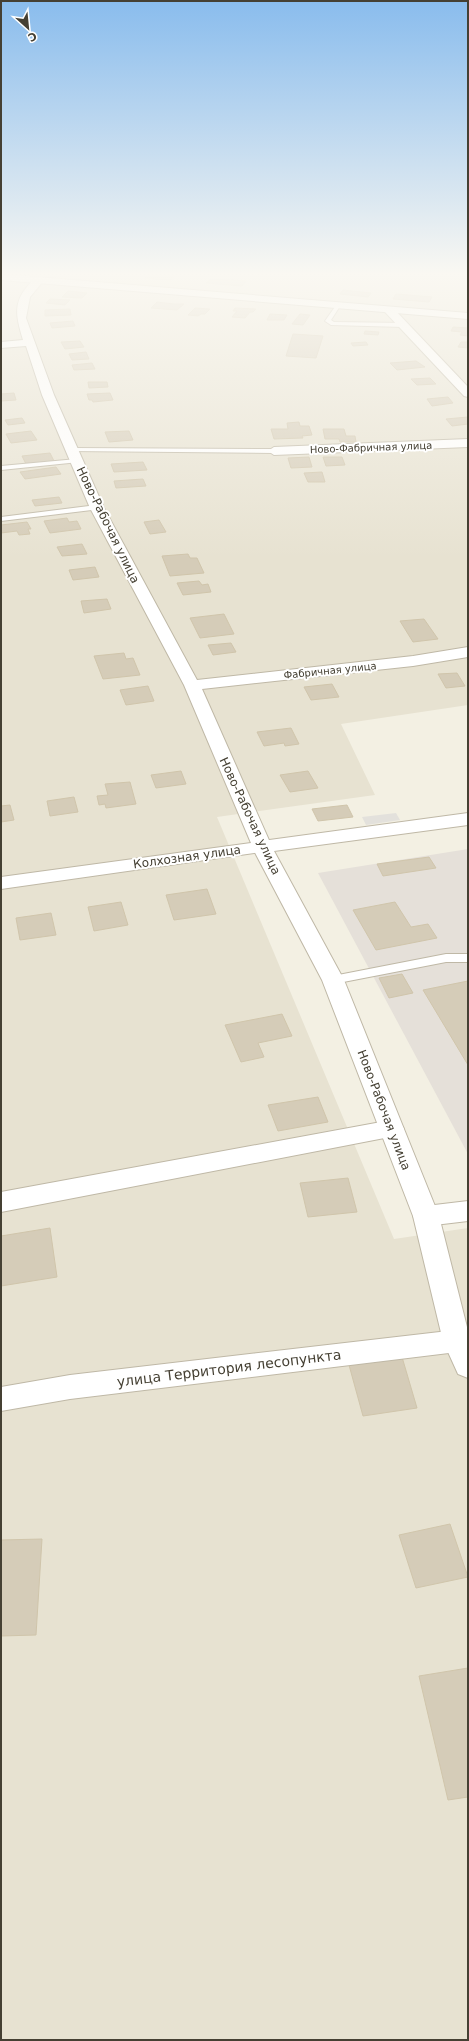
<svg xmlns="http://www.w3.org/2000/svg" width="469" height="2041" font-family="'DejaVu Sans',sans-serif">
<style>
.residential{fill:#e7e2d1}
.industrial{fill:#e5e0d9}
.parking{fill:#e3e1dc}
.building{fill:#d5ccb8;stroke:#d0c5ab}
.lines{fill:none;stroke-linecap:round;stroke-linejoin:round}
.service-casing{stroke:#bfb8a6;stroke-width:2}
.minor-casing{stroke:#bfb8a6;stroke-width:2}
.tertiary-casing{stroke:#bfb8a6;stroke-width:2}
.service{fill:#fff;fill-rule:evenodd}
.minor{fill:#fff;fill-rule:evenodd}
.tertiary{fill:#fff;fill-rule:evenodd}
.labels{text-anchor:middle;stroke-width:4;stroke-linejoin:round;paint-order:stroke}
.far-street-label{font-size:10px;fill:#454033;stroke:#fff}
.street-label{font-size:12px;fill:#454033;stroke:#fff}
.near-street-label{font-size:14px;fill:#454033;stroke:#fff}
</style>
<rect width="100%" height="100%" fill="#f3f0e3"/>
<path class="residential" d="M1,273H468V705L341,724L375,795L217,817L394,1239L468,1228V2040H1Z"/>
<path class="industrial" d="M468,849V1154L318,873Z"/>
<path class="parking" d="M396,813L400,820L366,825L362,817Z"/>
<path class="building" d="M150,273L162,274L178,273L170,280L145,278Z
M211,279L246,281L242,286L206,283Z
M343,290L371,293L368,297L340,294Z
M68,291L87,293L82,298L62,297Z
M396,294L432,297L429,302L393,299Z
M50,299L70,300L65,305L46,303Z
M157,302L174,304H184L177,310L151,308Z
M195,308L210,309L205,314H201L198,316L188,315Z
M235,308L256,309L253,312H250L245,318L232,317L237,311H233Z
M70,309L71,315L45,316V310Z
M270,314L287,315L284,320H267Z
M300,314L310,315L303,325L292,324Z
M73,321L75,326L52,328L50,323Z
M453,327L468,328V336L460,335L462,332L451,331Z
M365,331L379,332L378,335L364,334Z
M293,334L323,336L316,358L286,356Z
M80,341L84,347L65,349L61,342Z
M366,342L368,345L353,346L351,343Z
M461,342H468V348L458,347Z
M86,352L89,359L72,360L69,354Z
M416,361L425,367L397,370L390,363Z
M92,363L95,369L74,370L72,365Z
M430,378L436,384L417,385L411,379Z
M88,382H107L108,387L89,388Z
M14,393L16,400L1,401V394Z
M110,393L113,400L93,402L92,400H89L87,394Z
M448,397L453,403L432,406L427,399Z
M468,417V424L452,426L446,419Z
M22,418L25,423L8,425L5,420Z
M299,422L300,426H309L312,435L302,436L303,438L274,439L271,429H288L287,423Z
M323,429H344L346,436H355L356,442H340L339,439H325Z
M31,431L37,440L11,443L6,434Z
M129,431L133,440L109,442L105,432Z
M50,453L54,461L26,464L22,456Z
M309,457L312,467L291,468L288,458Z
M323,457H342L345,465L326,466Z
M143,462L147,470L114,472L111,464Z
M56,467L61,474L25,479L20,472Z
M322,472L325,482H308L304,473Z
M143,479L146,486L116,488L114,481Z
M59,497L62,503L35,506L32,500Z
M67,518L69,522L77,521L81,529L50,533L44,521Z
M159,520L166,532L150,534L144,522Z
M27,522L31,529H28L30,534L19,535L17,531L1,533V525Z
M82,544L87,554L62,556L57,547Z
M188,554L190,558H197L204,573L170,576L162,556Z
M95,567L99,577L73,580L69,570Z
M199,581L202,585L208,584L211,592L183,595L177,583Z
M107,599L111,609L84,613L81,601Z
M224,614L234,634L200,638L190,618Z
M424,619L438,639L413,642L400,621Z
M231,643L236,652L213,655L208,645Z
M124,653L126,659L133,658L140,675L103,679L94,656Z
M457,673L465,686L446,688L438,674Z
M332,684L339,697L311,700L304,687Z
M148,686L154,701L126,705L120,690Z
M291,728L299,744L285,746L284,743L264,746L257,732Z
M181,771L186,784L156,788L151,775Z
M308,771L318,788L290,792L280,775Z
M130,782L136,804L106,808L105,804L99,805L97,796L108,795L105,784Z
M74,797L78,812L50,816L47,801Z
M10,805L14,820L1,822V806Z
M347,805L353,817L318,821L312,809Z
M429,857L436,868L383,876L377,864Z
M207,889L216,914L174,920L166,895Z
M121,902L128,925L94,931L88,907Z
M395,902L411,927L428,924L437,938L376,950L353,910Z
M51,913L56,935L20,940L16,918Z
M402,974L413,993L389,998L379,978Z
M468,981V1065L423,990Z
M282,1014L292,1036L258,1043L264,1057L241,1062L225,1025Z
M318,1097L328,1122L278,1131L268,1105Z
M348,1178L357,1212L308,1217L300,1183Z
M50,1228L57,1277L1,1286V1236Z
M402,1357L417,1408L363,1416L349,1365Z
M450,1524L468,1577L416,1588L399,1535Z
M42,1539L36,1635L1,1636V1540Z
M468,1668V1797L448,1800L419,1676Z"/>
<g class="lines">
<g class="service-casing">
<path id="service" d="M337,304L340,306L331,320L334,322L404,323L407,325L404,327L331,325L325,321Z
M72,448L274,449L277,451L274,453L70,451L69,450Z
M77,459L79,460V462L1,470V466Z
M97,505H100V509L1,521V517Z
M446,954H468V962H446L333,984L327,980L333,976Z"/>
</g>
<g class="minor-casing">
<path id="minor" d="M39,277L44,280L30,297L26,318L54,395L104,508L197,680L413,656L468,647V657L413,666L202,689L272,847L269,851L1,889V877L251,843L184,685L90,508L42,395L26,346L1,348V342L23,340C17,320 12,304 27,287C30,283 34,278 39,277Z
M389,307L393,308L468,387V397L464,396L385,312L384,310Z
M468,439V447L274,455L268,451L274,447Z
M392,1120L400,1123L404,1129L400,1135L1,1212V1192Z
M468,1201V1221L426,1226L417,1223L413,1216L417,1209L426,1206Z
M457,1330L467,1333V1349L457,1352L70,1399L1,1411V1387L70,1375Z"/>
</g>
<g class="tertiary-casing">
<path id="tertiary" d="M1,274L468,313V319L1,280Z
M468,813V825L274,851L344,980L439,1216L468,1331V1378L458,1374L443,1341L413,1216L322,980L252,847L255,843L262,841Z"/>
</g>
<use href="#service" class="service"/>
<use href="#minor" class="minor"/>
<use href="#tertiary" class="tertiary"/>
</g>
<linearGradient id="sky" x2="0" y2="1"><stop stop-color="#89bced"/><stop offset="0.49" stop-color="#faf8f2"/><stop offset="1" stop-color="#faf8f2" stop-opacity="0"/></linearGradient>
<rect width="469" height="559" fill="url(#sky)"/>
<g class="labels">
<g class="far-street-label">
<text transform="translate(371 447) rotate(-2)" y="4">Ново-Фабричная улица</text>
<text transform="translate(330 670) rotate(-6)" y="4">Фабричная улица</text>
</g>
<g class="street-label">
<text transform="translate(108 525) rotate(64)" y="4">Ново-Рабочая улица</text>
<text transform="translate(250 816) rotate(65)" y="4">Ново-Рабочая улица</text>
<text transform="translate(187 857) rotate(-8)" y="4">Колхозная улица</text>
<text transform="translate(384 1110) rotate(69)" y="4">Ново-Рабочая улица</text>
</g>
<g class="near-street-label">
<text transform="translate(229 1368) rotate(-7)" y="5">улица Территория лесопункта</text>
</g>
</g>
<rect width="469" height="2041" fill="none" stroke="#454033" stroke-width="4"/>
<g transform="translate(28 28) rotate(153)" stroke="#ffffff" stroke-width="3" paint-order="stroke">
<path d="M0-3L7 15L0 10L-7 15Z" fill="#454033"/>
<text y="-6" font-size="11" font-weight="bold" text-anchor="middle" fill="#454033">С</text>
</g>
</svg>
